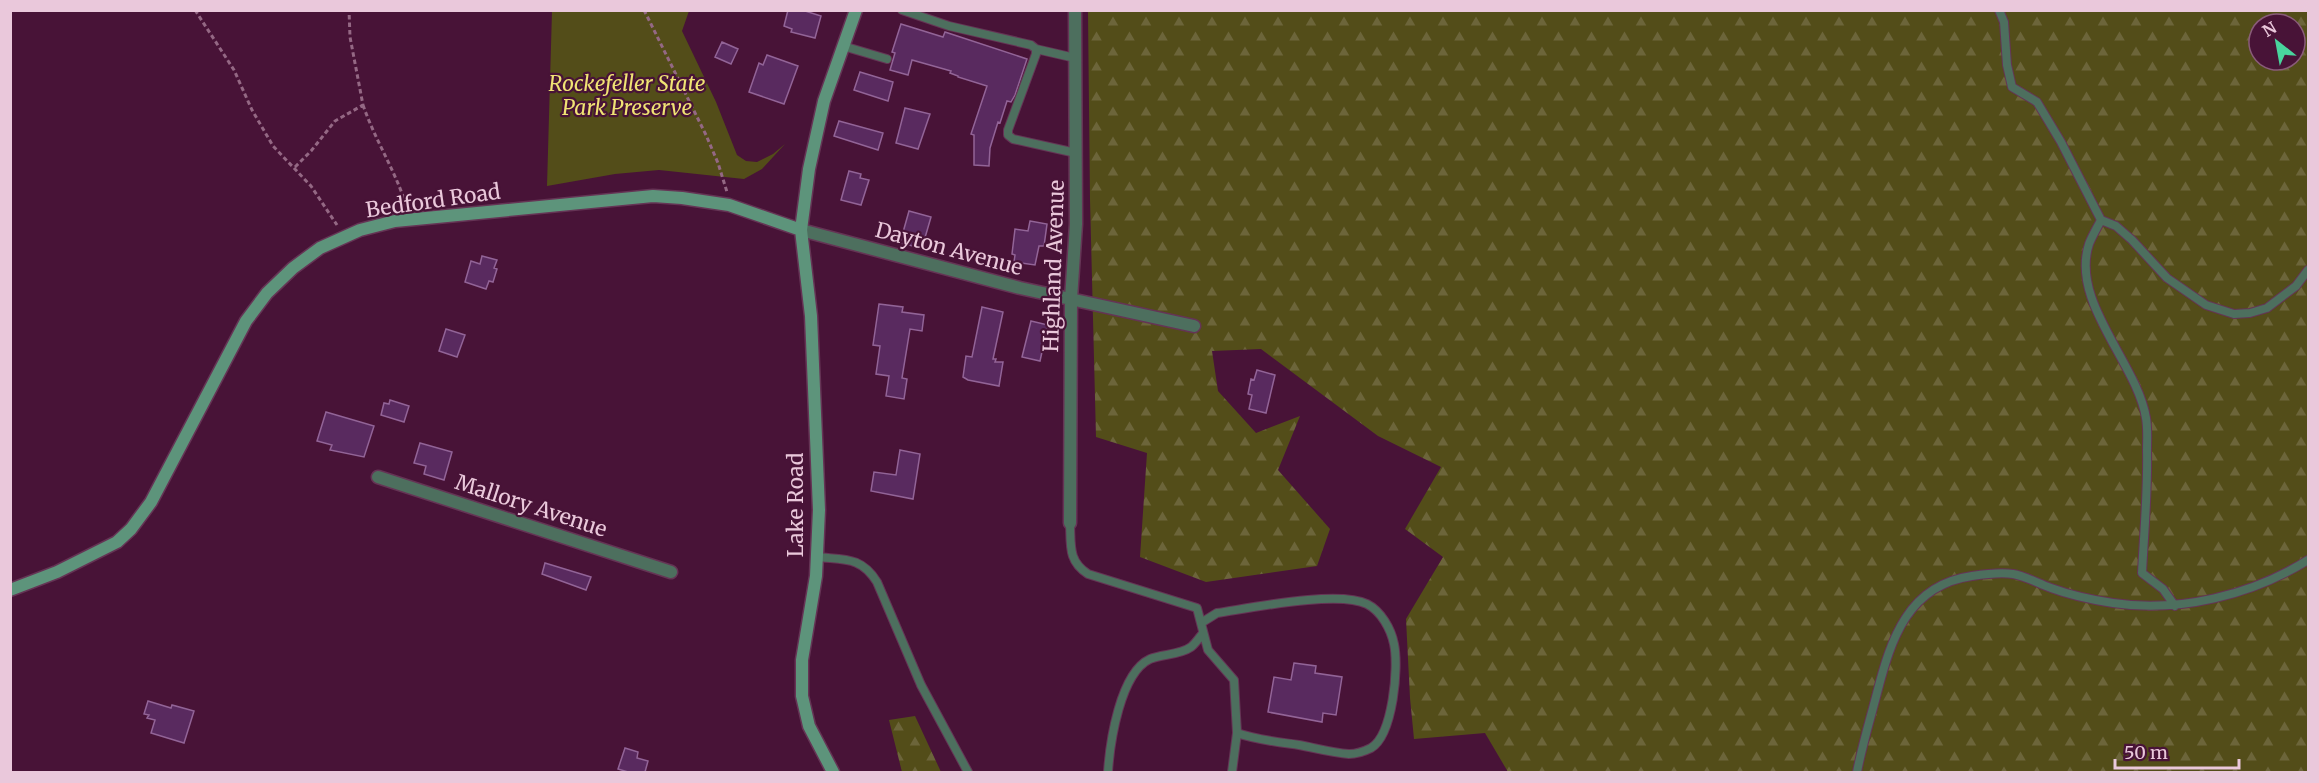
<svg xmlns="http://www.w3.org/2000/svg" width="2319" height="783" font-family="Merriweather,serif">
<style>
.green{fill:#534d19}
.forest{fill:url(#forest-firs);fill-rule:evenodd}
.building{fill:#592a5f;stroke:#926497;stroke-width:1.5}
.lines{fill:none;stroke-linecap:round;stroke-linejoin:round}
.lane-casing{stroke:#653455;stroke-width:10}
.street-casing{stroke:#653455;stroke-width:15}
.secondary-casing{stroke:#653455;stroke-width:15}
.path{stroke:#946884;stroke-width:3;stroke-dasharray:4.5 3;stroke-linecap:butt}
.lane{stroke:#4d6f5e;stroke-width:8}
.street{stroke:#4d6f5e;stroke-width:12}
.secondary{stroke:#5d947b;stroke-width:12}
.labels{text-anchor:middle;stroke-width:4.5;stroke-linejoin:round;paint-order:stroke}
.park-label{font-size:21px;font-style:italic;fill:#f0e474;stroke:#481337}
.street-label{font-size:21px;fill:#eac8db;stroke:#481337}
</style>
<defs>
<pattern id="forest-firs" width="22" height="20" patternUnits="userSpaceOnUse" patternTransform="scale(1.5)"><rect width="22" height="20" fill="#534d19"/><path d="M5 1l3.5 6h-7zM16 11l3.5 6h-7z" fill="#6c653a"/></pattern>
</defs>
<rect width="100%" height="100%" fill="#481337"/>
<path class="green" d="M552,11H689L682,31L716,102L737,155L746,161L757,162L773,154L785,144L762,169L744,179L659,170L615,174L547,186Z"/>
<path class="forest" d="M1088,11H2308V772H1508L1485,733L1414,739L1410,698L1406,619L1443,557L1405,529L1441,467L1378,436L1261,349L1212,351L1218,391L1256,433L1300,416L1278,470L1330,529L1317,566L1206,582L1140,557L1147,453L1096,437L1090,199ZM2259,24H2295V60H2259Z
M915,716L941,772H902L889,720Z"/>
<path class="building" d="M788,10H802L821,16L815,38L791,32L792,29L784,26Z
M901,24L943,37L945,32L1027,59L1015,95L1011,102L1007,101L1000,123L998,122L990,148L989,166L974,165V135L971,134L987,86L958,77V76L950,73L951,71L912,60L908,75L890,70L895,53L892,52Z
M722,42L738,49L731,64L715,57Z
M767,55L798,66L784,104L749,92L759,63L763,65Z
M860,72L893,82L888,101L854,90Z
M905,108L930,114L918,149L896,143Z
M839,121L883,133L878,150L834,136Z
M849,171L861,174L860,178L869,180L861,205L841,200Z
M909,211L931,217L922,248L900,243Z
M1030,221L1047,224L1044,246H1039L1035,265L1014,262L1015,255L1012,254L1015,229L1028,231Z
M482,256L497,260L494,268L497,269L493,282L489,281L486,289L465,282L471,261L480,264Z
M879,304L903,307L902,312L924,315L922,331L910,329L902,378L907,379L904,399L886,396L889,376L876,374L880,346L873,345Z
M982,307L1003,312L993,359H996L995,362H1003L999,386L968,380L963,377L966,356L972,357Z
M1031,321L1048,325L1040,361L1022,357Z
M446,329L465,335L457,357L439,351Z
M1257,370L1275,375L1266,413L1249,409L1252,395L1248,394L1251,379L1254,380Z
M390,400L409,406L404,422L381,415L384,403L389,404Z
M326,412L374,426L364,457L330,450L332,445L317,441Z
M420,443L452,452L444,480L424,474L426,466L414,463Z
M900,450L920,454L913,499L871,491L874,472L896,475Z
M545,563L591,577L586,590L542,574Z
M1294,663L1316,666L1315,673L1342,677L1336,715L1323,713L1322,722L1268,712L1274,677L1291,680Z
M148,701L171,708L172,705L194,711L184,743L151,733L155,720L147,718L149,715L144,714Z
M625,748L638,752L637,758L648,761L645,772H628L618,769Z"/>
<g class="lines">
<g class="lane-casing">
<path id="lane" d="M902,10L949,26L1031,45L1036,49V54L1008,130V135L1013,139L1076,153
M1999,10L2004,22L2007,65L2012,87L2037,102L2061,142L2101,220L2116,226L2132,240L2167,278L2206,305L2234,314L2250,313L2267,308L2296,286L2308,270
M843,46L887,59
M1036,49L1075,58
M2101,220C2097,228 2092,236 2089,244C2070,302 2137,363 2146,418C2148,429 2147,440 2147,450C2148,492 2144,532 2142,573L2163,589L2175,606
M1070,523C1071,546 1068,561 1088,574L1197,608L1208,650L1234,680L1237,733C1257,740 1278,742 1299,745C1315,748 1333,753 1349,754C1356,754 1365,751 1371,748C1393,735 1399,667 1394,644C1391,629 1381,611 1367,604C1338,590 1251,608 1217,613L1201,623
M817,557C844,560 861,556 877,582L921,685L968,772
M1108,772C1110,742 1120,673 1150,659C1162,654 1180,655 1191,647C1195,644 1199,638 1203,633
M1232,772L1237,733
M1857,772C1862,746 1870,720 1877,693C1891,639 1908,585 1972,576C1985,574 2000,572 2013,574C2026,576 2039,584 2051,588C2070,595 2093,600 2113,603C2179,613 2252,595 2308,560"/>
</g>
<g class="street-casing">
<path id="street" d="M801,230L1020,288L1194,326
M378,477L671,572
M1070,523L1071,299L1076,224L1075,10"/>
</g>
<g class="secondary-casing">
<path id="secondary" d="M10,590L57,572L117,542L131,529L151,502L246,321L267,293L293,268L320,248L360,230L395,221L653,196L682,198L729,205L801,230
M833,772L809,726L802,696V660L816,576L819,510L811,316L801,230L809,169L824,101L856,10"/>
</g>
<path class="path" d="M195,10L234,70L252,110L273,146L311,186L337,225
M644,10L706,135L718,163L727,192
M363,105C375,140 395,170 406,205
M295,167L311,151L335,121L363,105L350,37L349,10"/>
<use href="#lane" class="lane"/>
<use href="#street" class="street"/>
<use href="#secondary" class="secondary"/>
</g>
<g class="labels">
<g class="park-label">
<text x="627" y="91">Rockefeller State<tspan x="627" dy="24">Park Preserve</tspan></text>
</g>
<g class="street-label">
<text transform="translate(433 201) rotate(-8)" y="7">Bedford Road</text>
<text transform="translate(949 249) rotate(15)" y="7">Dayton Avenue</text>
<text transform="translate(1054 266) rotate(-88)" y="7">Highland Avenue</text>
<text transform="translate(796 505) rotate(-90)" y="7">Lake Road</text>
<text transform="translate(531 506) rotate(18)" y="7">Mallory Avenue</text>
</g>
</g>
<rect width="2319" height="783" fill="none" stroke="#eac8db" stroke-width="24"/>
<g transform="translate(2277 42) rotate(329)"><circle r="28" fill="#481337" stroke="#895b79" stroke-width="1.5"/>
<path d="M0-4.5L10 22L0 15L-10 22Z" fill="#49d49d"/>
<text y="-9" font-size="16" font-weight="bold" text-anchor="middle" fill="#eac8db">N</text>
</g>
<path d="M2115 759v9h124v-9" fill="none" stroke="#eac8db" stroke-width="3"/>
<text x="2124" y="759" font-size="18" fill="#eac8db" stroke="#481337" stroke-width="4.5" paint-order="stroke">50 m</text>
</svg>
